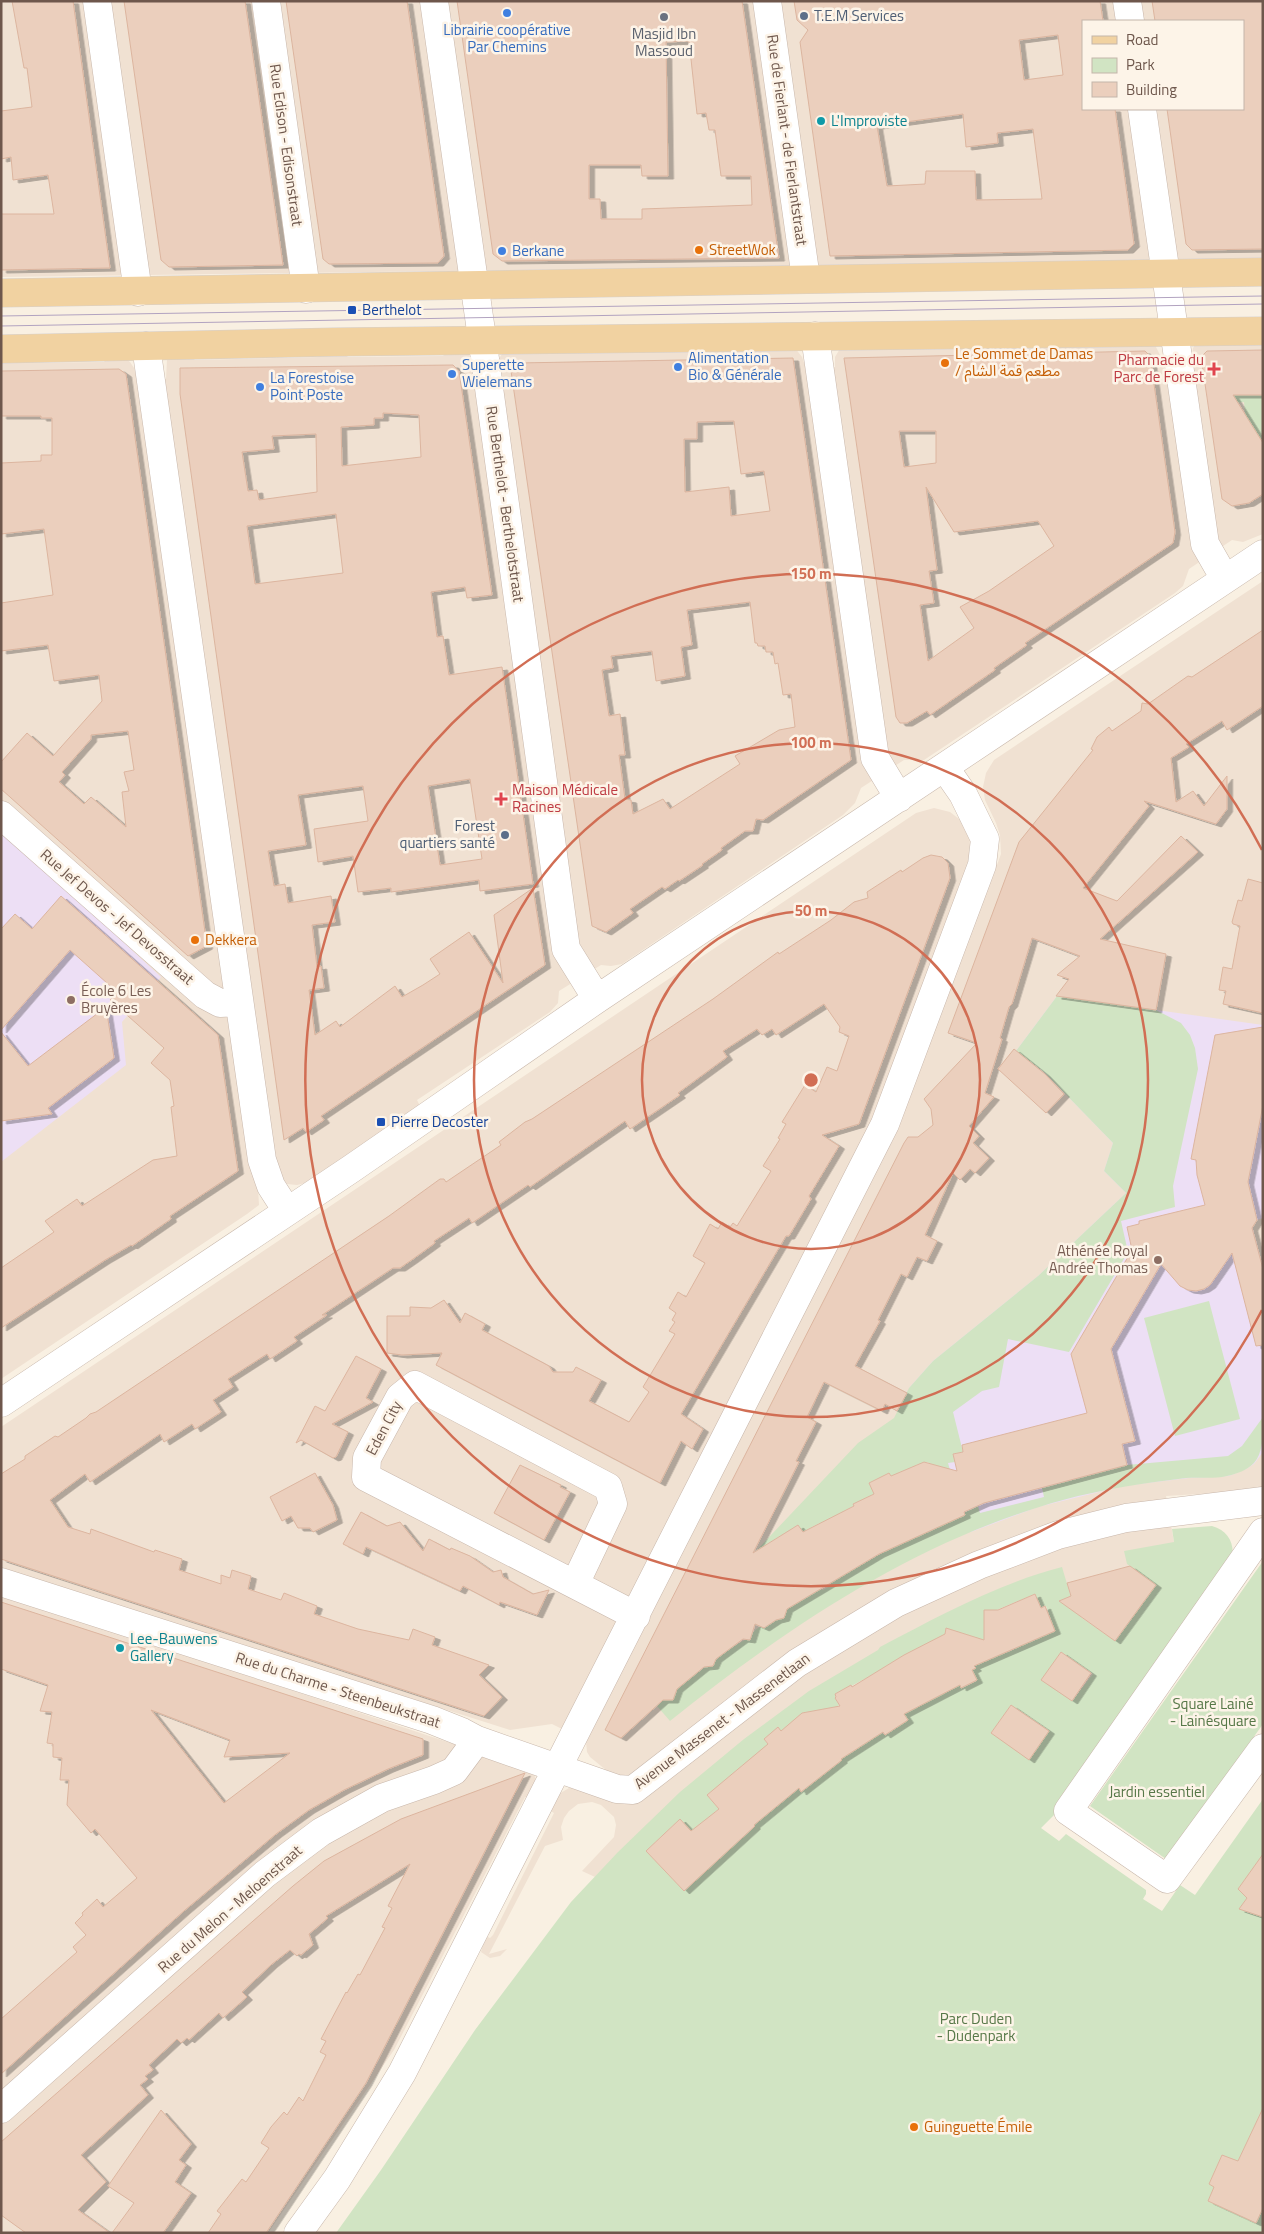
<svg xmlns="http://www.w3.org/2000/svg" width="1264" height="2234" font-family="'Titillium Web','Noto Sans Arabic',sans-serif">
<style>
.residential{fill:#f0e1d2;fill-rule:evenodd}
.education{fill:#eddff5}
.green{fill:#d1e4c3;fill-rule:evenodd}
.building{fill:#ebcfbd;stroke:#dcb59f;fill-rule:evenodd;filter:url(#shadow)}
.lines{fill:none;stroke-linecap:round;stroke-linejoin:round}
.minor-casing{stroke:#c8b7ab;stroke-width:29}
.major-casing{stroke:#d6d0cd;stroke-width:29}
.minor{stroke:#fff;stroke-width:28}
.major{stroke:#f1d2a1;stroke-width:28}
.tram{stroke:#b2a3c0;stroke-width:1}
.ring{fill:none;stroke:#d16e54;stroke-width:2.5}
.shop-dot{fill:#3f7fe0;stroke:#fdf4e8;stroke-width:2}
.service-dot{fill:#5c6f8a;stroke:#fdf4e8;stroke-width:2}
.worship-dot{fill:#6b7280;stroke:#fdf4e8;stroke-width:2}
.culture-dot{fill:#0f9aa8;stroke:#fdf4e8;stroke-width:2}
.food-dot{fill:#e8710a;stroke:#fdf4e8;stroke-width:2}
.transit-dot{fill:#1a4fb4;stroke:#fdf4e8;stroke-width:2}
.health-dot{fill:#e0444e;stroke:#fdf4e8;stroke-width:2}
.education-dot{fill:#8d6e63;stroke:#fdf4e8;stroke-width:2}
.labels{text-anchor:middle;stroke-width:5;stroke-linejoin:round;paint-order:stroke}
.service-label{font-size:15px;fill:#4e5e75;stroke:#fdf4e8;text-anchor:start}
.shop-label{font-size:15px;fill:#366cbe;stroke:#fdf4e8;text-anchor:start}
.worship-label{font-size:15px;fill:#5b616d;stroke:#fdf4e8}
.culture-label{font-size:15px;fill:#0d838f;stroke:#fdf4e8;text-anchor:start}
.street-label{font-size:15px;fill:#6e574c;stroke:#fdf4e8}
.food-label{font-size:15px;fill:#c56008;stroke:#fdf4e8;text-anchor:start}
.transit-label{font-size:15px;fill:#164399;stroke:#fdf4e8;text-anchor:start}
.health-label{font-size:15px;fill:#be3a42;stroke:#fdf4e8;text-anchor:end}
.education-label{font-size:15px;fill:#785e54;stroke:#fdf4e8;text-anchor:start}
.park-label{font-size:15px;fill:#577848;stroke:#fdf4e8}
.centre{fill:#d16e54;stroke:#fdf4e8;stroke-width:2.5}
.ring-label{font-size:15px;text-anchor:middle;font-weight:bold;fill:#d16e54;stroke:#fdf4e8;stroke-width:5;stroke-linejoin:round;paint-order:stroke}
</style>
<defs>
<filter id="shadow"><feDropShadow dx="5.5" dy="3" stdDeviation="0" flood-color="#0004"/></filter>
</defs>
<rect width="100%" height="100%" fill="#f9f0e2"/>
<path class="residential" d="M1,1H1263V260L1,277ZM1083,21H1243V109H1083Z
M1198,341H1263V534L1243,542L1232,540L1189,569L1183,586L1175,593L924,760H904L861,788L855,803L843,815L622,964L611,966L601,965L559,991L558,1003L550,1012L417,1100L420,1106L305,1183L297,1185L287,1184L280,1175L258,1188L259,1205L247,1214L1,1379V363L104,362L110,354L124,357L130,362L134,368L137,379H166L167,360L169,357L187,353L195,360L318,357L325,351H341L348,357L443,356L450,348L467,353L474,361L496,363L504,351L517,348L524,354L795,348L802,357L806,368L835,367V357L841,347L1155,345L1163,361L1192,358L1193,348Z
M1263,581V1490L1166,1496L1174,1542L1185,1543L1032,1778L748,1920L611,1862L595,1877L582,1871L614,1837L616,1825L614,1817L601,1805L592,1802L578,1804L569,1811L564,1818L561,1827L563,1840L545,1846L489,1954L507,1949L500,1956L490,1958L481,1952L485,1936L490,1938L493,1935L554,1813L549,1810L559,1794L569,1788H578L596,1792L606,1770L590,1757L587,1752L586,1741L552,1724L510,1730L1,1568V1427L916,813L934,808L950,812L963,822L970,839L969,856L997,865L1001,854L1000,835L996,823L985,800L983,787L986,773L994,760Z
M1,1594L514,1764L533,1772L535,1777L536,1781L531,1800L525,1797L394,2050L268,2233H1Z"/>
<path class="education" d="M1,829L161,977L122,1022L126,1065L1,1162Z
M1057,996L1263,1025V1218L1251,1222L1263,1269V1452L1254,1464L1246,1469L1229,1476L1189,1478L1123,1486L1038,1507L971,1532L909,1388L933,1361L1038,1276L1126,1193L1104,1171L1113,1143L1045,1073L1016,1051Z"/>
<path class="green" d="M1233,395H1263V438L1261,440L1252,425H1246L1244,402L1234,403Z
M1057,996L1156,1010L1181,1023L1190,1035L1195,1048L1198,1069L1173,1186L1175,1207L1121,1221L1128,1252L1069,1352L1008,1339L999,1387L982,1391L953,1412L963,1452L953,1454L955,1462L948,1463L952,1477L949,1478L944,1467L933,1471L928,1462L916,1465L918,1471L894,1482L889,1473L869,1483L874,1494L829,1520L824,1528L820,1523L812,1527L808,1542L798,1525L755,1552L858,1443L894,1418L909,1388L933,1361L1038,1276L1126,1193L1104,1171L1113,1143L1045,1073L1016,1051Z
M1209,1301L1240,1419L1175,1436L1144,1318Z
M1263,1417C1263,1433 1264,1451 1254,1463C1247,1470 1237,1474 1227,1476C1214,1479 1200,1477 1186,1478C1145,1483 1103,1489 1063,1500C917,1540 787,1627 670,1721L657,1706L664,1699H672L673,1692L706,1666L712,1665C722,1650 738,1645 751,1636C756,1625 774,1620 784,1617V1611L819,1589L823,1590L830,1586L831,1582L889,1549L978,1506L980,1513L1044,1497L1042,1488L1127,1465L1228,1456L1242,1446Z
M1212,1526C1230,1531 1236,1546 1231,1564L1054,1815L1041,1828L1059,1841L1066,1834L1146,1890V1894L1143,1899L1162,1911L1180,1885L1195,1895L1263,1799V2233H336L381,2170L475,2030L571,1902L618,1852L680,1792L744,1739L809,1691L878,1650L880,1647C939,1616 997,1584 1062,1567L1073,1604L1082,1618L1115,1641L1155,1585L1127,1564L1124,1551L1174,1542L1172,1529ZM1035,1594L1041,1608L1046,1606L1055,1631L1013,1644L1015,1649L1003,1654L984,1619V1614L987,1610L994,1611ZM946,1628L968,1653L975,1668L972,1670L977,1681L962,1688L945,1634ZM1061,1652L1093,1674L1072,1701L1042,1680ZM874,1674L885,1735L835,1708L839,1705L835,1698L836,1694ZM1011,1705L1029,1759L991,1733ZM802,1714L842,1760L801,1791L764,1739L778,1728L783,1734ZM745,1764L755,1826L739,1841L715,1812L719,1809L707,1795ZM680,1819L706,1847L722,1856L684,1891L646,1851Z
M1263,1561V1724L1166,1859L1090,1806Z"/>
<path class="building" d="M12,1H73L110,268L1,270V214H54L48,175L13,180L11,157L1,159V111L32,107L27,68H24Z
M124,1H245L283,265L169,267L161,260Z
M286,1H407L444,256L438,263L329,264L323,259Z
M457,1H742L779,258L502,261L493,254ZM689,41L697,114L706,113L709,130H715L721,176H751L752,205L642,209V219H601L600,199H589V165H641L642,176H668L666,42Z
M794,1H1100L1103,21H1083V109H1115L1134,244L1128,250L830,256L800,42L808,30L797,20ZM1058,35L1063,75L1024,80L1019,40ZM963,114L966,147L998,143L997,133L1033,129L1042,199L976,200L975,171H926L925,184L887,186L877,126Z
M1152,1H1263V249L1192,250L1186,244L1167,109H1243V21H1155Z
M1263,350V395H1233L1263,443V494L1249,503L1232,506L1222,499L1201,357L1207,351Z
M1145,351L1150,356L1175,532L1173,543L1025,643L1027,645L994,668L995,670L930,715L927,711L907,723H900L896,717L844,358ZM899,431H936V463L904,467ZM926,487L954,532L1038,521L1054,546L989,591L960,607L974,628L928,661L920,605L934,603L929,571L937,570Z
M793,358L851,760L763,820L756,819L753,831H745L721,848L722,850L702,864L703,865L679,881L678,880L665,889L662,887L630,909L633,913L606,932L592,926L511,371L517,363ZM734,421L741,474L764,471L770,511L731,516L729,487L685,492L684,439H697V422ZM750,602L755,643H757L758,646H765L766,652H773L775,664L778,663L783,695L791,694L795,727L779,730L735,756L740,764L670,809L663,799L633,814L631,800L625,799L619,755H625L620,714L609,716L602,670L613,668L611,656L652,651L656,681L685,676L681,647L692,645L687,610Z
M453,365L459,371L492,595L467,598L465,587L431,592L437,637L443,636L449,675L502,667L533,884L480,891L479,880L391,892V888L358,892L353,856L318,862L314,829L368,821L363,786L298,795L306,845L268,851L274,886L285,884L288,903L331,896L335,922L312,925L317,967L321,966L324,988L309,990L315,1035L336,1021L340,1027L395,986L402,997L423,985L440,974L430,959L469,932L503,983L494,915L533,888L545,965L321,1116L324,1120L306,1132L303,1128L284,1140L180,394V368ZM383,413L419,415L421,457L342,466L341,427L374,425V418H383ZM316,434L317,492L259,500L257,490L248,491L242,452L274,449L272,436ZM336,514L343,573L255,584L247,526ZM470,779L482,859L440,865L428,786Z
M119,369L126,374L207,946L188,956L1,789V762L27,733L53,756L102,701L99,675L54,681L48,645L1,651V603L53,595L44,529L1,534V463L41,461V455H52V418H41V416H1V371ZM128,731L134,770L124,772L129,791L122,792L126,827L91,797L84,804L59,782L65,775L62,772L91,739V735Z
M1263,630V706L1227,730L1222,721L1186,744L1189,747L1171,758L1176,802L1193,791L1204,806L1227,776V809L1216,824L1144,801L1149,806L1083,888L1117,901L1181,836L1198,852L1100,939L1166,954L1156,1010L1056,996L1069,979L1057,975L1080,956L1032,938L1012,1004L1009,1007L1000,1038L1002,1039L985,1093L994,1097L969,1126L979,1136L973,1143L989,1158L975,1173L970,1169L960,1180L953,1173L925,1235L937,1241L927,1261L917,1257L907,1277L901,1274L878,1320L880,1321L855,1366L907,1393L897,1411L885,1404L882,1411L824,1382L807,1417L816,1422L796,1461L799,1462L753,1553L798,1525L803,1532L854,1506L853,1504L874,1494L869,1483L889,1473L891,1476L924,1462L957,1471L953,1454L963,1452L962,1445L1087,1413L1071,1354L1132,1250L1127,1227L1139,1224V1221L1205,1205L1197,1175L1196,1160L1191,1159L1215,1035L1263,1027V1105L1248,1182L1257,1220L1252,1228L1263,1269V1345L1256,1346L1232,1253L1210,1285L1204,1289L1196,1291L1188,1290L1180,1286L1161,1264L1111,1349L1135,1441L1122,1444L1127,1465L984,1503L964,1512L965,1515L879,1554L787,1609L784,1618L776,1620L764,1628L755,1624L750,1640L743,1639L716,1659L713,1666L704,1667L677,1689L673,1700H663L621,1738L605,1730L904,1143L908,1137H918L933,1125L931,1109L924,1099L977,1043L948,1033L1019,842L1093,750L1091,749L1097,737L1109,727L1112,731L1141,711L1142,703L1148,704L1188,676L1192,677Z
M931,855L942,857L948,863L950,878L859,1124L822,1135L839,1146L809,1196L811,1199L802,1214L789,1236H786L681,1414L703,1429L692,1449L681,1441L660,1483L436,1365L442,1353L402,1355L387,1353V1316H410V1307L431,1308L444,1300L460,1323L465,1313L485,1324L482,1330L549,1366L553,1372H573L576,1367L601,1380L589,1401L629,1422L649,1392L643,1387L675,1334L669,1331L675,1322L672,1320L676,1313L669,1308L678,1292L686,1297L705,1263L693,1256L710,1224L718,1229L722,1222L730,1227L733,1223L737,1226L771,1171L763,1166L780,1139L778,1138L786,1124L782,1122L805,1085L816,1092L827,1067L837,1071L849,1036L839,1032L840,1027L824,1004L776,1035L772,1029L762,1035L757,1029L723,1051L727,1057L678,1093L680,1095L630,1129L625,1121L530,1187L528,1185L472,1223L469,1218L434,1241L435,1243L413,1259L400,1268H393L322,1315H327L294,1337L297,1341L270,1359L267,1354L228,1379L233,1387L213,1400L221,1412L195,1429L192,1424L164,1442L160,1434L90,1482L85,1474L50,1500L68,1527L90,1534L91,1529L154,1552L155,1550L182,1559L179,1570L221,1584V1575L230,1578L232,1570L251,1576L248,1589L281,1600L284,1593L317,1606L314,1614L358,1629L409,1640L413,1629L435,1637L432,1645L489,1665L479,1675L502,1697L484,1716L1,1559V1474L25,1459V1456L55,1436L58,1437L86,1418L90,1414L96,1412L389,1216L440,1179H444L446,1182L501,1145L499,1142L525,1122L532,1119L713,999L778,952L779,954L831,920L854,902L868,898L867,892L901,870L902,872L923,858Z
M1248,879L1263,883V1013L1223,1004L1226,991L1219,990L1223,967L1232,969L1240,926L1233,924L1232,922L1238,900L1242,901Z
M61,896L218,1035L238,1171L170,1216L171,1219L132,1246L131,1245L105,1260L1,1328V1268L54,1232L45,1221L77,1199L82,1206L153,1160L177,1156L171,1107L174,1106L170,1080L151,1063L164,1048L110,1000L117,992L70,950L1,1030V929L15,914L32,929Z
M106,1007L114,1058L48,1108L52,1114L1,1121V1032L28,1066Z
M1014,1049L1045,1074L1064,1094L1046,1113L998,1069Z
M356,1356L381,1369L366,1398L373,1402L332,1424L348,1432L336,1457L333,1458L301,1440L296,1443L315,1406L325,1411Z
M520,1465L561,1485L560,1487L570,1492L544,1540L494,1513Z
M315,1473L333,1505L337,1520L313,1532L310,1528H298L291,1516L282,1521L270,1497Z
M361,1512L387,1526L400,1522L423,1551L429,1539L450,1550L451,1548L470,1556L493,1572L501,1570L503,1577L533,1594L549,1590L537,1615L500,1602L499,1605L463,1586L460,1591L366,1547L363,1554L343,1544Z
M1130,1566L1156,1585L1115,1641L1059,1601L1071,1596L1067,1583Z
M1035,1594L1041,1608L1045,1606L1055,1631L974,1666L976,1668L972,1670L977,1680L961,1688L960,1685L904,1714L908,1720L885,1735L883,1732L841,1759L842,1760L801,1792L799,1788L754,1825L755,1826L684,1891L646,1851L680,1819L691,1831L719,1809L707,1795L768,1744L764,1739L778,1727L781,1731L802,1713L840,1706L835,1698L836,1697L835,1694L851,1685L852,1687L904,1655L945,1634L946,1628L984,1640V1610H998Z
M1,1602L423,1739V1755L388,1769L344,1790L309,1810L276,1834L185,1910L1,2074V2019L77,1952L73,1947L86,1935L75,1923L83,1915L82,1913L97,1899L103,1907L137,1878L95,1829L91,1833L67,1805L69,1780H60L62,1758L53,1757V1744L47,1743L52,1712L40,1711L48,1685L1,1669ZM151,1710L230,1740L224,1757L290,1753L224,1803Z
M1061,1652L1091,1673L1072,1701L1041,1680Z
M1011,1705L1049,1731L1029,1760L991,1733Z
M525,1773L366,2083L266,2233H208L221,2214L217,2211L242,2179L246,2182L269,2148L261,2143L271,2127L284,2112L287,2115L299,2097L303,2101L326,2055L320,2052L326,2041L321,2039L346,1992L347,1993L358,1974L360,1975L385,1928L382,1927L392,1908L388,1906L410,1864L326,1916L328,1918L309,1934L313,1945L301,1955L299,1954L297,1956L290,1950L272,1964L242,1992L247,1997L223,2018L219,2013L189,2040L187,2038L181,2043L177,2039L149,2065L153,2070L145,2076L148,2079L140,2085L148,2095L81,2155L106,2182L78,2210L110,2233H26L1,2215V2142L293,1886L324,1861L401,1819Z
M1263,1854V1917L1239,1909L1247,1898L1238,1889Z
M1263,2108V2208L1256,2223L1208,2201L1214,2187L1209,2184L1222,2155L1238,2161Z
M161,2110L191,2144L179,2160L186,2165L175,2182L191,2193L163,2233H112L134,2203L108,2186Z"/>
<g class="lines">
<g class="minor-casing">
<path id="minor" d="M97,1L138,292
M266,1L306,289
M434,1L486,366L566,949L597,999
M767,1L806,279
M1127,1L1130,21
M1142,109L1205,544L1225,579
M815,336L875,758L899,798
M146,346L262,1160L271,1186L287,1211
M1,815L205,995L220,1003L239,1002
M1,1403L351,1169L597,999L1263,554
M1263,1532L1068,1811L1167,1879L1263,1748
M1,1582L432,1720L462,1732L477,1740L617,1789L633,1790L797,1663L896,1603L979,1565L1058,1535L1126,1518L1263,1501
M575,1584L613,1504L608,1487L415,1385L400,1397L367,1458L366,1477L636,1616
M1,2109L265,1874L321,1832L382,1798L434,1780L454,1771L477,1740
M298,2233L337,2179L402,2073L885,1124L982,865L985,839L963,794L945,768"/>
</g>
<g class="major-casing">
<path id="major" d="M1,293L1263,272
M1,349L334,342L1263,331"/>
</g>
<use href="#minor" class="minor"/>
<use href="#major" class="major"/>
<path class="tram" d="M1,316L1263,296
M1,326L1263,304"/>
</g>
<g class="ring">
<circle cx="811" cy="1080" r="169"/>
<circle cx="811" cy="1080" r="337"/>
<path d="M1262 1310A506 506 0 1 1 1262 850"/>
</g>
<g class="shop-dot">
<circle cx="507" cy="13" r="5"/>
<circle cx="502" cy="251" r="5"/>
<circle cx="678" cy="367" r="5"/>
<circle cx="452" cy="374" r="5"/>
<circle cx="260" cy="387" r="5"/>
</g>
<g class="service-dot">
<circle cx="804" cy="16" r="5"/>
<circle cx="505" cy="835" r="5"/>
</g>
<circle class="worship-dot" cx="664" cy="17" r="5"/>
<g class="culture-dot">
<circle cx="821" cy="121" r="5"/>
<circle cx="120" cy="1648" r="5"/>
</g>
<g class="food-dot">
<circle cx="699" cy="250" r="5"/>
<circle cx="945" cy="363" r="5"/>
<circle cx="195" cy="940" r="5"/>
<circle cx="914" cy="2127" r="5"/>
</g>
<g class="transit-dot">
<rect x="347" y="305" width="10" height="10" rx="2.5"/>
<rect x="376" y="1117" width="10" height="10" rx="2.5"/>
</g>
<g class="health-dot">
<path d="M1211.5 361.5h5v5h5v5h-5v5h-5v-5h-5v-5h5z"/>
<path d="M498.5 791.5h5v5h5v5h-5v5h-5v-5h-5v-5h5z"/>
</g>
<g class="education-dot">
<circle cx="71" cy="1000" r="5"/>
<circle cx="1158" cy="1260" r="5"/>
</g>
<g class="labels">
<g class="service-label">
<text x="814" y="21">T.E.M Services</text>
<text x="495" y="831" text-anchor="end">Forest<tspan x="495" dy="17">quartiers santé</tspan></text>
</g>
<g class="shop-label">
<text x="507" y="35" text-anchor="middle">Librairie coopérative<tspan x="507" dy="17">Par Chemins</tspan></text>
<text x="512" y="256">Berkane</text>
<text x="688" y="363">Alimentation<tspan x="688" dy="17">Bio &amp; Générale</tspan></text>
<text x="462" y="370">Superette<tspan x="462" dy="17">Wielemans</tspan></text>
<text x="270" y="383">La Forestoise<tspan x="270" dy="17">Point Poste</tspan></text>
</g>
<g class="worship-label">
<text x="664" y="39">Masjid Ibn<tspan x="664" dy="17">Massoud</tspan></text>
</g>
<g class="culture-label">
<text x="831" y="126">L'Improviste</text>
<text x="130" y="1644">Lee-Bauwens<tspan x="130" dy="17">Gallery</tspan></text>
</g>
<g class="street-label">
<text transform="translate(787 140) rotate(82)" y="5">Rue de Fierlant - de Fierlantstraat</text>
<text transform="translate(286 145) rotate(82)" y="5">Rue Edison - Edisonstraat</text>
<text transform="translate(505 504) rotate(82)" y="5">Rue Berthelot - Berthelotstraat</text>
<text transform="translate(117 917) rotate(41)" y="5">Rue Jef Devos - Jef Devosstraat</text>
<text transform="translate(384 1428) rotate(-62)" y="5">Eden City</text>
<text transform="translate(338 1690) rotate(18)" y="5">Rue du Charme - Steenbeukstraat</text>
<text transform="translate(722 1721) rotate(-37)" y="5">Avenue Massenet - Massenetlaan</text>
<text transform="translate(230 1909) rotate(-41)" y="5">Rue du Melon - Meloenstraat</text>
</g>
<g class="food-label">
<text x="709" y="255">StreetWok</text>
<text x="955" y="359">Le Sommet de Damas<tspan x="955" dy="17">/ مطعم قمة الشام</tspan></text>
<text x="205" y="945">Dekkera</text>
<text x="924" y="2132">Guinguette Émile</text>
</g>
<g class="transit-label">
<text x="362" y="315">Berthelot</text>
<text x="391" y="1127">Pierre Decoster</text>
</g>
<g class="health-label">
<text x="1204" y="365">Pharmacie du<tspan x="1204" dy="17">Parc de Forest</tspan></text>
<text x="512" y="795" text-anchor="start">Maison Médicale<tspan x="512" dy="17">Racines</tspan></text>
</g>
<g class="education-label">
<text x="81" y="996">École 6 Les<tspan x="81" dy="17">Bruyères</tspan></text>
<text x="1148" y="1256" text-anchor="end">Athénée Royal<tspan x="1148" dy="17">Andrée Thomas</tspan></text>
</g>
<g class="park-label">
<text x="1213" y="1709">Square Lainé<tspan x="1213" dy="17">- Lainésquare</tspan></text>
<text x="1157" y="1797">Jardin essentiel</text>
<text x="976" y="2024">Parc Duden<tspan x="976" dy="17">- Dudenpark</tspan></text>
</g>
</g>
<circle cx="811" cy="1080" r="8" class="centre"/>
<g class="ring-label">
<text x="811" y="579">150 m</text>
<text x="811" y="748">100 m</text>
<text x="811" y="916">50 m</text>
</g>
<rect width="1264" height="2234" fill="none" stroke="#6e574c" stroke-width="5"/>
<rect x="1082" y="20" width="162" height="90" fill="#fdf4e8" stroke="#c4b5aa"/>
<rect x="1092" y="36" width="25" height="8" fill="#f1d2a1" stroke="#c4b5aa"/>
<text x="1126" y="45" font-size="15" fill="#6e574c">Road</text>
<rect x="1092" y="58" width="25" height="15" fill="#d1e4c3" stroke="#c4b5aa"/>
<text x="1126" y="70" font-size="15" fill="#6e574c">Park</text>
<rect x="1092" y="82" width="25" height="15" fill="#ebcfbd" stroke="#c4b5aa"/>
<text x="1126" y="95" font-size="15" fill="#6e574c">Building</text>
</svg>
